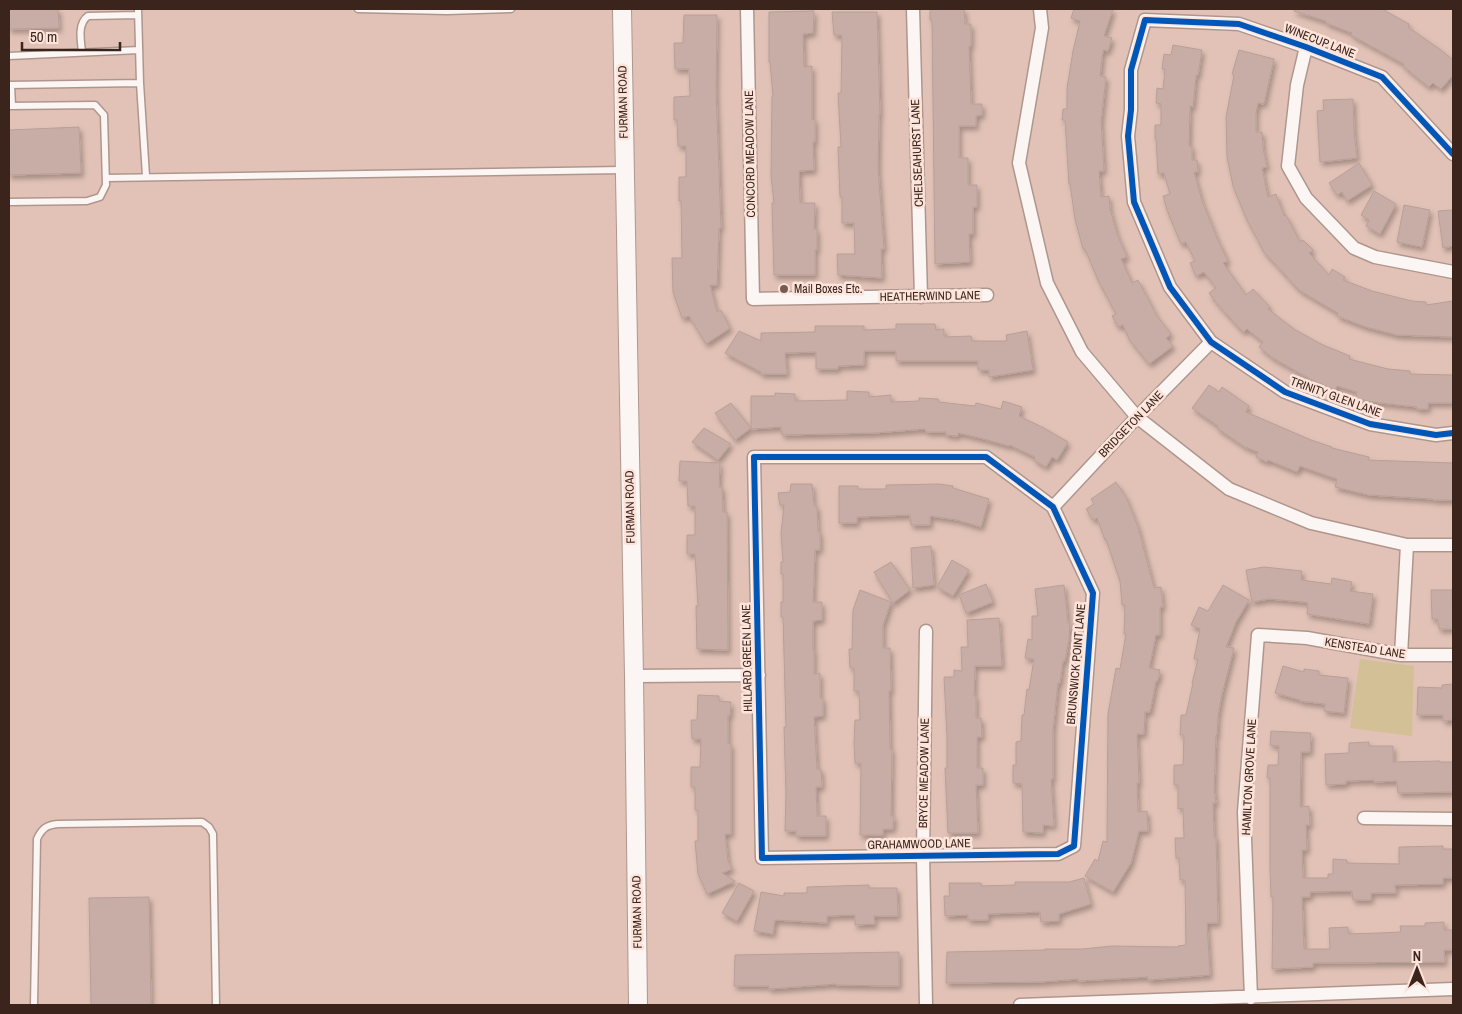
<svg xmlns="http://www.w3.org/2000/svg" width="1462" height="1014" font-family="'Archivo Narrow',sans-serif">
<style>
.green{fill:#d3c097}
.building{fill:#c8ada7;stroke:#b99f99;filter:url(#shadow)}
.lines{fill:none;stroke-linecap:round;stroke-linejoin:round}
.lane-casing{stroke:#af968d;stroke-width:9}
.street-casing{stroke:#af968d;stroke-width:15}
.secondary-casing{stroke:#af968d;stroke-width:20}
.lane{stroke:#fbf6f4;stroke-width:6}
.street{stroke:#fbf6f4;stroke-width:12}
.secondary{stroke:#fbf6f4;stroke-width:18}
.cycleway-casing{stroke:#fde4db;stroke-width:9}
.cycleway{stroke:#0057b8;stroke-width:6}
.poi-dot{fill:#755b52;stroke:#fde4db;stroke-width:2}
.labels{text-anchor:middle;stroke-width:5;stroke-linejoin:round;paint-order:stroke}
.street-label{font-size:12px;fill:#3b241c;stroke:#fde4db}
.poi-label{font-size:12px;fill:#3b241c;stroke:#fde4db;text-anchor:start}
</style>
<defs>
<filter id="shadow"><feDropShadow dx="2.5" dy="4" stdDeviation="2.5" flood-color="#0004"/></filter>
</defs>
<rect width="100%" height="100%" fill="#e2c2b6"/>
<path class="green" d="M1360,659L1414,666L1412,736L1350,728Z"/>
<path class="building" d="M9,9H58L59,28L9,29Z
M930,9H964L965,24H971V46H969L971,104H982V115L976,116V126H959V158H968V185H977V207H973V234H969L970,262L935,264L932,20H930Z
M1074,9H1113L1104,36L1112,38L1108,51L1103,50L1100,76L1106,77L1101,121L1104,171H1099L1101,197L1109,196L1110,209L1117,234L1127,257L1121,259L1132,283L1138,280L1157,316L1171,334L1166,338L1173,346L1149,364L1129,339L1123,325L1118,327L1112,316L1116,314L1098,280L1085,249H1083L1075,219L1070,184H1069L1065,120H1062L1063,109H1067V88L1073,51L1080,21L1071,18Z
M1294,9H1382L1409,24L1408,27L1441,50L1453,60V75L1441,89L1433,83L1429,87L1403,66L1404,64L1351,35L1352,33L1326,23V21L1294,11Z
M814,11L813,33L803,34L804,67L812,66V120L815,119V142H813L814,170L799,171L800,203H815L814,229H817V250H815V275H774L772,203H774L771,176L772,96H773L770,62H769V12Z
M832,12H877L880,115H879L878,169L884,249H881L882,278L838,275L837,254H855L854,223H842V197H840L838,147H841L838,93H841L842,35H834Z
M684,15H717L716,91L721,228H719L717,285H710L717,312L721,310L730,328L706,344L689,316L682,318L673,292L672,258H682L681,201H679V177H686V146H678L677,120H674V97L690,96L689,69H675L674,43H683Z
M1173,45L1202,50L1198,75H1196L1193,107L1190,106L1189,146H1192V160H1197L1198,172H1194L1202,201L1217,238L1228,261L1223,263L1246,295L1253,289L1270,307L1268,309L1294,329L1321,344L1350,356L1349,359L1388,369L1410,371V374L1453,375V403H1428V409H1417V407L1372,402L1356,398L1357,392L1337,386L1335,390L1312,380L1273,358L1259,347L1263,342L1247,329L1243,332L1219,306L1209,293L1216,288L1204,272L1196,276L1190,263L1195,261L1186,242L1181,244L1167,210L1163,196L1170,194L1164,173L1158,174L1156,139H1155V125H1161V104L1156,103L1157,88L1163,89L1165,69H1162L1164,54L1171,55Z
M1239,50L1274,59L1264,104L1258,103L1256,113V132H1262L1263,148L1267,167L1262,168L1268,197L1276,194L1284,216L1286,215L1300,242L1303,240L1313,250L1309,253L1329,275L1332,269L1345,277L1343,280L1372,291L1412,301L1426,302V305L1453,301V337L1397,335L1366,327L1337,316L1338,313L1299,290L1264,252L1246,218L1233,186L1227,157L1226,117L1234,75L1232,74Z
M1353,99L1354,132L1357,158L1320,162L1317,111L1324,110L1323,100Z
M79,127L81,173L9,175V130Z
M1359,163L1372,185L1347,201L1342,192L1337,195L1329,183Z
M1374,191L1396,204L1380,234L1366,226L1369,220L1361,215Z
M1404,205L1430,210L1422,247L1397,242Z
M1453,210V246L1443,248L1438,211Z
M896,324H935L936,330L944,329V337L971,336L972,341H1007L1006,335L1027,331L1033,370L989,377V370H978V361H896V351H864V365L838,366V369H816V352L785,353L787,374H761V372L725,353L739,331L761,341V333L815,332V326H864V330L896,329Z
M1209,385L1219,392L1222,387L1249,406L1246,412L1311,440L1332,447V448L1369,457L1368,460L1453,463V500H1433V499L1369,495L1335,487L1337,479L1300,466L1297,472L1268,460L1267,462L1256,457L1258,452L1245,447L1217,428L1218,426L1192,408Z
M847,391L869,392V397L891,395V402L919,401V398L938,399L939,402L975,406L976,403L1001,409L1003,401L1022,407L1019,416L1044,428L1068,442L1057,460L1052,457L1046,467L1034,460L1035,457L1010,445L1009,446L984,439L958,433V436L946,435V432H926L925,429L874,433L782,435L781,427L751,429V396H775V393L795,394V401L847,400Z
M731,403L751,428L735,440L715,413Z
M704,428L731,444L718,460L692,442Z
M680,461L720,463L719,487H722L723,512H727L728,650L697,649L696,606H698L695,554H687V535H695V506H688L687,481H679Z
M1116,482L1126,497L1138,527L1154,588L1161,587L1163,607H1160V635H1156L1149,668L1160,670L1158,681H1156L1150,712H1145L1144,734H1137L1139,783H1137L1138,812L1147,811L1148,831H1139L1131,863L1113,892L1085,876L1095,859L1098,861L1103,841L1107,842L1108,714L1116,668L1120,669L1126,634H1124L1125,605H1122L1120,581L1106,539L1105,540L1097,518L1093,520L1086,509L1094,504L1091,499Z
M791,484H812L814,506H817L818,532H820V550H815L813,602H822V620L813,621V650H814V674L820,673V698H823V716L814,717L817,769H821L822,787H816L817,816H826V836H796V831H785L786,793L784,727H786L783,617H781V602H783V574H781V562H783L781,533L784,505H780L778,493L790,492Z
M939,484L953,486V488L989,499L981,527L957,520L930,516V525H911L910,515L857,517V523H839V486H858V489H886V485Z
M931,546L934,585L913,588L911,548Z
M952,560L969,570L953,596L937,587Z
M891,562L910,590L893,603L874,572Z
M1264,567L1302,571L1301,580L1331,584L1332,578L1352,582L1350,591L1373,594L1369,624L1307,614L1308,603L1304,602L1269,599L1252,602L1246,570Z
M986,584L993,602L966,613L959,595Z
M1064,585L1068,623H1070L1069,639L1065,661H1063L1060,683H1058L1053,730V779H1051L1054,826L1043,825V833L1023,832L1022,784L1013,783V765H1016V742L1021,741L1022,715H1024L1027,689L1029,690L1034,659L1025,658L1028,639L1032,640V616H1038L1035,589Z
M1223,585L1249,600L1236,622L1226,647L1234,648L1222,694L1218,716L1217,735H1216L1214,789L1216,803H1213L1214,837H1216L1218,923H1207L1210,975L1148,980V977L1078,981V979L1040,982L946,983L947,952L1045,950V949H1083L1112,946L1178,947V946L1186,945L1185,880H1180L1179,858H1176L1175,838H1184L1183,808L1178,809V785H1174V765H1183L1184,735H1180L1181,715H1186L1193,683H1192L1198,659H1194L1200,629L1191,625L1199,607L1208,611Z
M860,590L891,602L883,625V648H890L891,691H889L890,749H892L891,816H894L893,829H883V835H860L861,763H855L854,743L855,720H860L859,691H854V668H850L849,649H852L853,610Z
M1431,590H1452L1453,629H1439L1438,619H1432Z
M999,618L1002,666H975L974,696H976V718H981L982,737H977V768H983V785H976L978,833H948L945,768H947V737L944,677H954V670L962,671L961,647H968L967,620Z
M1283,666L1304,672V669L1319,671V675L1348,678L1344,713L1324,711L1325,704L1300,701V700L1275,693Z
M1453,684V720L1443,721V715H1417L1418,687L1442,688V685Z
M698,695L719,696V701L731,702L730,716L728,715V743L731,744V834H725L728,861L732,869L722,873L735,881L707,894L698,874L695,841H698V810H695V787H691V767H700L701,739H692L691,720H697Z
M1271,731L1311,733L1310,752H1301L1300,807L1309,806L1310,825H1306L1307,850H1302L1303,878H1328V874H1333V859L1347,860V863L1399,864V847L1443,846V849H1453V878H1443V884L1395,885L1396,893H1371V900H1353L1352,891L1310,892V897H1302L1304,949H1330L1329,928L1348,927V934L1378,933L1401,932L1400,926H1425V923L1444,922V930H1453V950H1444L1445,962L1313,963V967L1272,969L1273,897H1271L1270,869V778H1267L1268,765H1278L1279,746L1270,745Z
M1369,742V746H1393V762L1440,761V762H1453V792L1398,793L1397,781L1374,782V780L1346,781V784L1326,785L1325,754L1349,753V743Z
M1084,878L1091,904L1059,914V921L1041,922L1040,912L988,914V920H968V915L945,916L944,896H950L949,883H981V886L1015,885V882H1069Z
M739,883L754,891L737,921L722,913Z
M869,885V888H897L898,916H874L875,924L855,925V915L827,916V923L775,920L773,934L754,931L761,892L784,896V893H807V887Z
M149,897L151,1005H91L89,898Z
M899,952V986L836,985V984L769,989V986H734L735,955Z"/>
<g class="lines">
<g class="lane-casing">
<path id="lane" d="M138,9L140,83
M358,9L447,11L511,9
M82,52C81,41 77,24 88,16L138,15
M9,56L139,50
M9,85L140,83L146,176
M11,85L12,106
M9,106L95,105L104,115L106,185L100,197L87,201L9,202
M106,178L623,170
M34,1005L37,839C42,828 47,825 58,824L202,822L209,827L213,834L216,1005"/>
</g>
<g class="street-casing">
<path id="street" d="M747,9L753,299L987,295
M913,9L921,297
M1040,9L1042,28L1019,163L1047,283L1082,352L1137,417L1229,489L1311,523L1407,545H1453
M1306,47L1297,85L1288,166L1306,198L1354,248L1375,257L1453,272
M1453,154L1382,77L1306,47L1239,24L1145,20L1131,70V110L1128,136L1134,202L1170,287L1211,342L1285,392L1370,424L1436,435L1453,433
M754,457H986L1053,507L1093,593L1074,846L1058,854L762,858Z
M1053,507L1137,417L1211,342
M926,631L923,855L926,1005
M1401,655L1407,545
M634,676L759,675
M1364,818L1453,819
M1251,998L1244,812L1258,635L1307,638L1401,655H1453
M1020,1005L1453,989"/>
</g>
<g class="secondary-casing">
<path id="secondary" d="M622,9L634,676L638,1005"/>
</g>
<use href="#lane" class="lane"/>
<use href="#street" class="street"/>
<use href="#secondary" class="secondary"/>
<g class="cycleway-casing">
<path id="cycleway" d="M1453,154L1382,77L1306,47L1239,24L1145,20L1131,70V110L1128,136L1134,202L1170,287L1211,342L1285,392L1370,424L1436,435L1453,433
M754,457H986L1053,507L1093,593L1074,846L1058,854L762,858Z"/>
</g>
<use href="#cycleway" class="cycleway"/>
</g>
<circle class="poi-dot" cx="784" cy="289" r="5"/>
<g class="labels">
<g class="street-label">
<text transform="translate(1320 41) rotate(21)" y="4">WINECUP LANE</text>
<text transform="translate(623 102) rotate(-91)" y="4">FURMAN ROAD</text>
<text transform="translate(917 153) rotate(-92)" y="4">CHELSEAHURST LANE</text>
<text transform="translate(750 154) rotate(-91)" y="4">CONCORD MEADOW LANE</text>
<text transform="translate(930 296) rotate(-1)" y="4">HEATHERWIND LANE</text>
<text transform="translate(1336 397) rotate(20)" y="4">TRINITY GLEN LANE</text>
<text transform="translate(1131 424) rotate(-46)" y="4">BRIDGETON LANE</text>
<text transform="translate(630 507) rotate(-91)" y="4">FURMAN ROAD</text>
<text transform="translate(1365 648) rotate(9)" y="4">KENSTEAD LANE</text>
<text transform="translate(747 658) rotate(-91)" y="4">HILLARD GREEN LANE</text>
<text transform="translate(1076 664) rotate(-85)" y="4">BRUNSWICK POINT LANE</text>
<text transform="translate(924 773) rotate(-89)" y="4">BRYCE MEADOW LANE</text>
<text transform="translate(1249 777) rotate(-87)" y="4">HAMILTON GROVE LANE</text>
<text transform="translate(919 844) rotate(-1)" y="4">GRAHAMWOOD LANE</text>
<text transform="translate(637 912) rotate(-91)" y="4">FURMAN ROAD</text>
</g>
<g class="poi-label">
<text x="794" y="293">Mail Boxes Etc.</text>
</g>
</g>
<rect width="1462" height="1014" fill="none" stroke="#3b241c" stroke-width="20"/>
<g transform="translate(1417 969)" stroke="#fde4db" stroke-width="4" paint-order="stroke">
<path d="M0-4L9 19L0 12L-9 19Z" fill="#3b241c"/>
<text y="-8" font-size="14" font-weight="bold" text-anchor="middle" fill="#3b241c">N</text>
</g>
<path d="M22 42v8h98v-8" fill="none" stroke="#3b241c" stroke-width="2.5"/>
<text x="30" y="42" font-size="15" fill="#3b241c" stroke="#fde4db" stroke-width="4" paint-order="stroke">50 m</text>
</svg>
